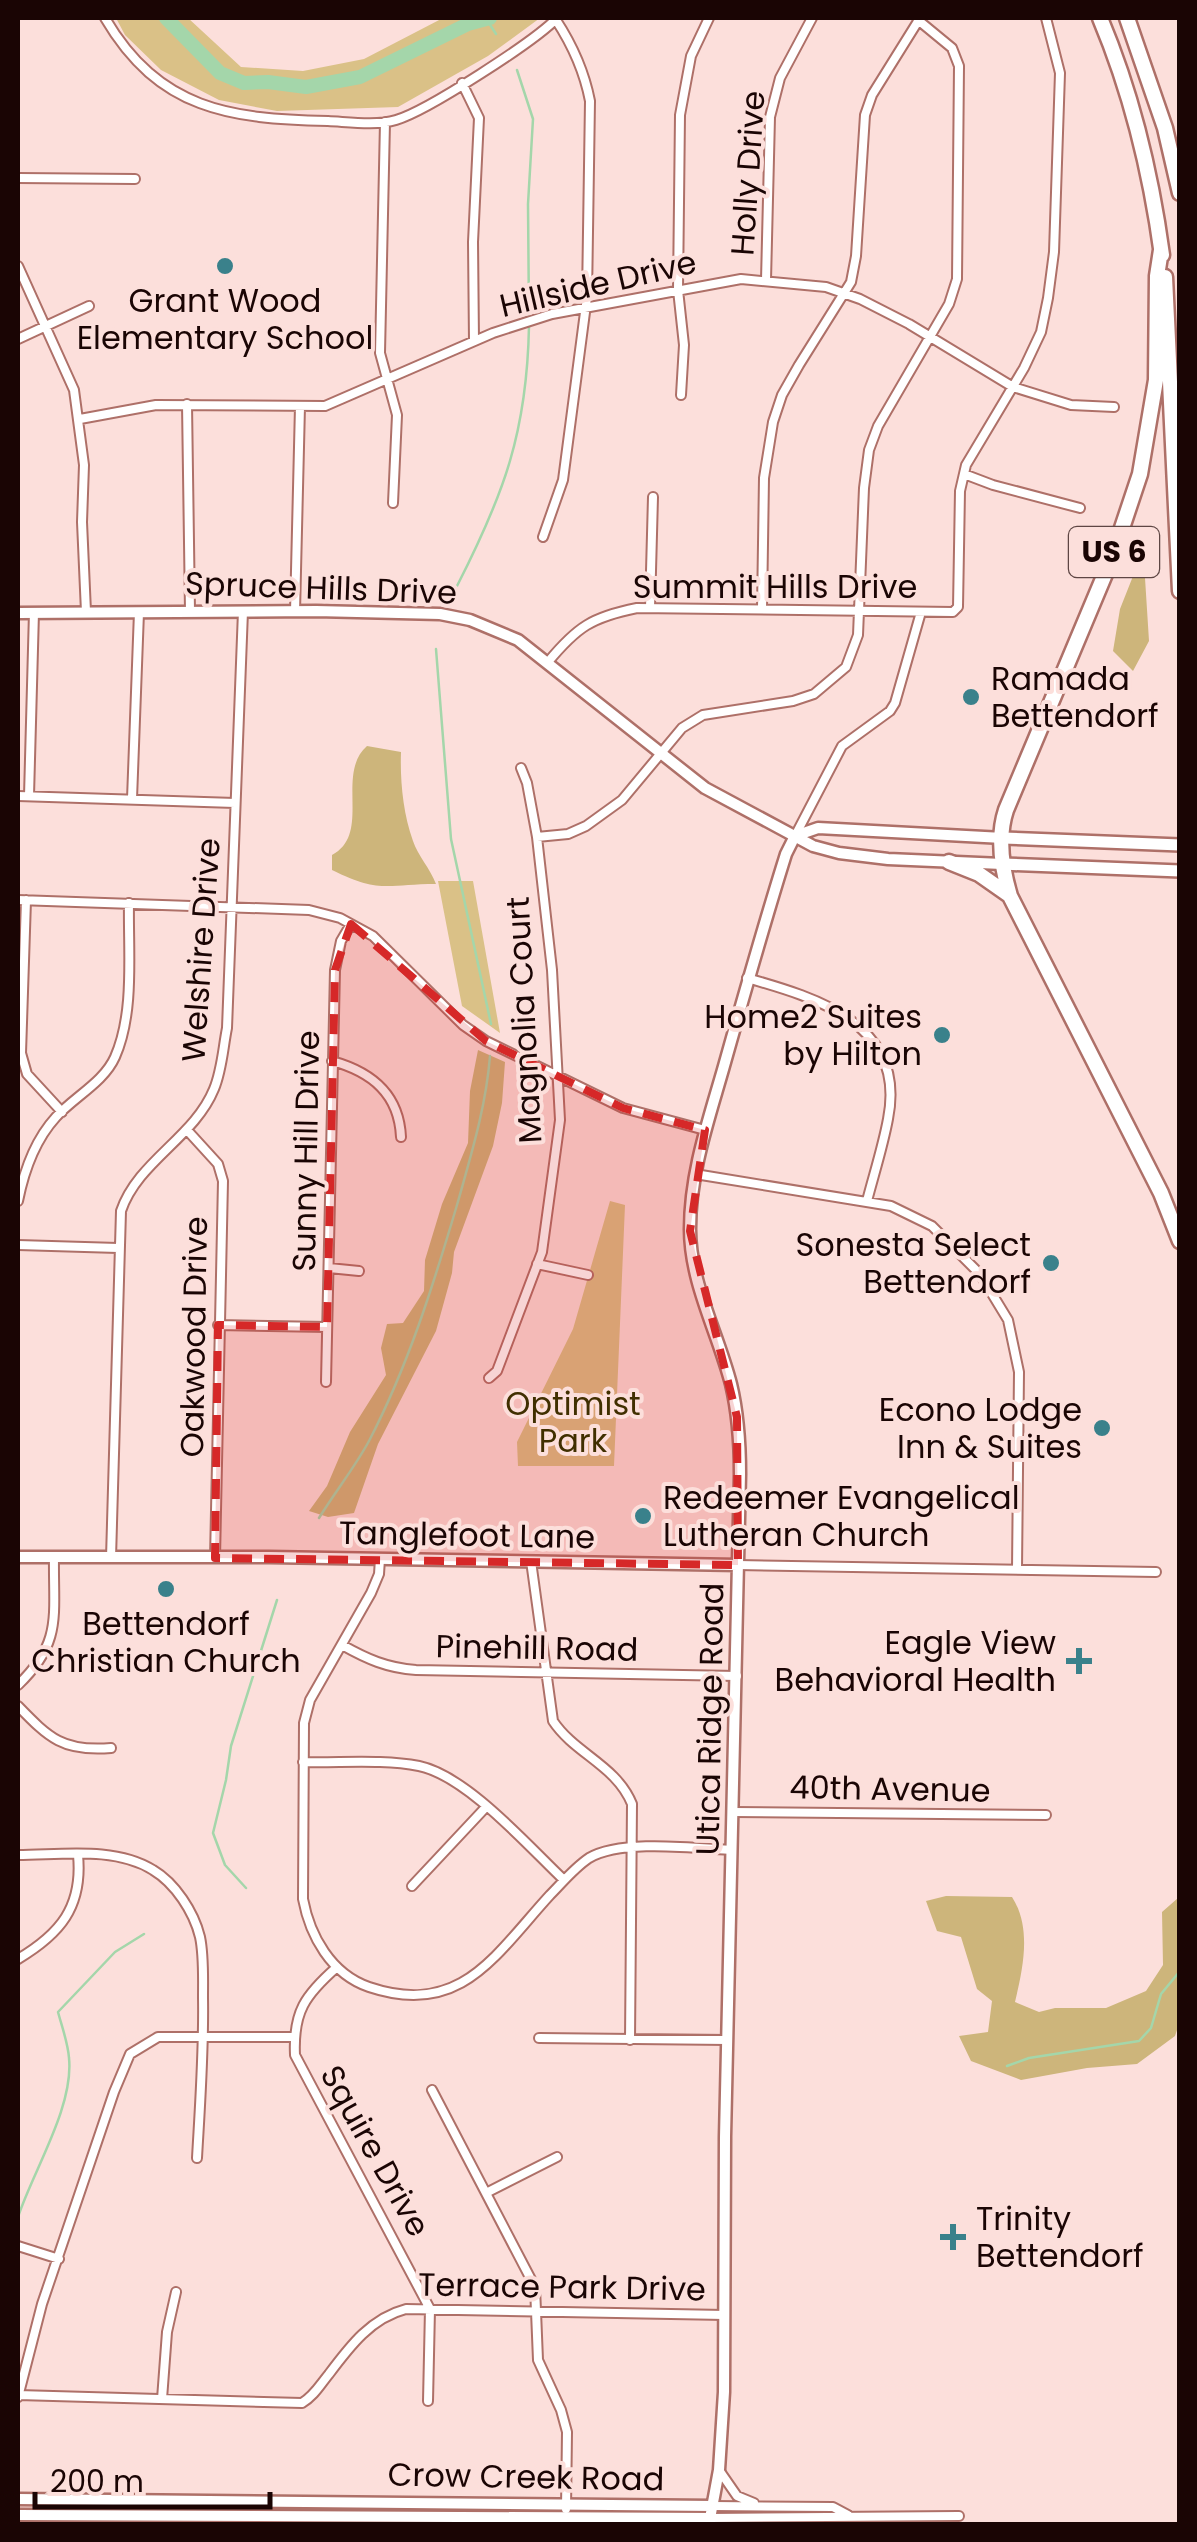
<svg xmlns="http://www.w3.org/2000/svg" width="1197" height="2542" font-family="Poppins,sans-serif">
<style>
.green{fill:#dac187}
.forest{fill:#cdb57b}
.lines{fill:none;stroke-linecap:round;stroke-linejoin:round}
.stream{stroke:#a4d6aa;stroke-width:2.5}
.river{stroke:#a4d6aa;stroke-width:14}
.street-casing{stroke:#ae7068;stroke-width:12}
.secondary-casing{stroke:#ae7068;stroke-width:15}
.primary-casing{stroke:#ae7068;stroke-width:16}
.highway-casing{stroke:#ae7068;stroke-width:19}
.street{stroke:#fff;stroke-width:8}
.secondary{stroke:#fff;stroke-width:10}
.primary{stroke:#fff;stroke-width:11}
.highway{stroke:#fff;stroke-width:14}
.marked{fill:#d62828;fill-opacity:0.2;stroke:#d62828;stroke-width:8;stroke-dasharray:20 12;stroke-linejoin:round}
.poi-dot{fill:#3a818b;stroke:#fcdfdb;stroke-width:4}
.labels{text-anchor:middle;stroke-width:8;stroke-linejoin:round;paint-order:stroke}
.shield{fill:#fcdfdb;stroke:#5e4644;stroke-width:2.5}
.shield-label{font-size:30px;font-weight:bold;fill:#1a0504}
.street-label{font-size:32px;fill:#1a0504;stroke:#fcdfdb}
.poi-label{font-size:32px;fill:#1a0504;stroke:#fcdfdb;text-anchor:end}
.park-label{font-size:32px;fill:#402f00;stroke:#fcdfdb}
</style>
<rect width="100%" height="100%" fill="#fcdfdb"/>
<path class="green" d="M116,18H188L241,67L303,71L364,59L443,18H540L488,56L398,107L277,111L219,100L161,70L125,35Z
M438,881H473L500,1033L462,1006Z
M610,1201L625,1205L614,1466H518L517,1442L573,1329Z"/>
<path class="forest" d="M1137,566L1145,578L1149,641L1133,671L1113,651L1120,609Z
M367,746L401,752C400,781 403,813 413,841C418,856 430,868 436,884C387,884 380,894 332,870V855C372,834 335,774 367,746Z
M478,1050L505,1062L502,1103L493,1146L454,1252L452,1273L436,1331L378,1444L354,1513L328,1517L309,1511L327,1486L350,1432L386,1375L381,1348L387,1324L403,1323L424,1291L425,1260L442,1204L468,1143L470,1091Z
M946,1896L1012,1897C1032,1928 1023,1968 1015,2002L1039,2012L1055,2008H1106L1146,1991L1163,1965L1162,1912L1178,1898L1180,2021L1175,2036L1137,2064L1087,2068L1021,2080L971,2061L959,2036L988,2032L992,2001L977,1989L961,1937L937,1931L926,1901Z"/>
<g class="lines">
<path class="stream" d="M487,20L496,34
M517,70L533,119L528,204L529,318
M457,586C504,494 527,432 529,326
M436,649L451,839L491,1024
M319,1518C335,1492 355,1467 369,1441C408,1366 433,1286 457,1205C471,1155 486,1107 490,1056
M246,1888L225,1865L213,1833L226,1780L231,1746L277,1600
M1007,2066L1029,2058L1139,2041L1151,2028L1161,1994L1180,1971
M18,2217C33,2171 74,2107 69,2058C68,2043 62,2027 58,2012L115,1952L144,1934"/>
<path class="river" d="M166,18L220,73L244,83L268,82L306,87L360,77L468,24L490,18"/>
<g class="street-casing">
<path id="street" d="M105,18C159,110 230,119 328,121C349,122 376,126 396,120C427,111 535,41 557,18
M462,83L479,118L473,242L474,341
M385,122L380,353L397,415L393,503
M18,178L135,179
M18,266L74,390L84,465L82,522L86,612
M766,280L770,117L780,78L812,18
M18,339L89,306
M681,395L684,345L678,290L680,115L691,56L709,18
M187,404L190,611
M80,419L156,405L325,406L493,333L552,314L741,279L826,287L860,299L909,324L1013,387L1071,405L1114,407
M964,474L993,485L1080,508
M543,537L563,480L587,297L590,101C584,70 573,46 556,20
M650,608L653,497
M762,609L764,478L773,422L782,395L799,365L851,282L856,256L865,115L872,95L920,18
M295,612L300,406
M548,662C577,627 592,617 637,608L953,612L958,607L960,491L966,465L1024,368L1041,332L1048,298L1054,252L1060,73L1046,18
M18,796L235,803
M29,796L34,612
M132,799L139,612
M795,836L842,746L890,711L895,703L921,612
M537,837L568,834L586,826L622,800L682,728L703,715L793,701L814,694L846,667L858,635L864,488L869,450L878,426L949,304L957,279L959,66L952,48L918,20
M18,900L309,910L340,918L373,936L463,1025L486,1041L623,1108L705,1130
M26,900L21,1053L27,1074L62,1112
M747,978C817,998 907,1024 888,1119C883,1146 874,1174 867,1201
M332,1061C372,1072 399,1094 401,1137
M187,1130L218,1164L223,1181L215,1558
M695,1174L891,1206L932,1226L980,1274L1008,1320L1019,1372L1017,1569
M18,1201C24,1171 35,1140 56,1117C74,1097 104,1082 115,1057C135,1012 128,951 129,903
M18,1245L118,1248
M537,1264L588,1275
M329,1268L359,1271
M218,1325L327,1327
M489,1378L497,1371L542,1252L560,1120L552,970L537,837L527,783L521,768
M326,1382L335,970L341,941L351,924
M111,1558L121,1211C138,1161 194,1138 214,1089C222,1070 223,1048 227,1028L243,611
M380,1559L379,1574L371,1593L310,1700L304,1723L303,1899C310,1936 331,1974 369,1987C461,2018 495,1955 550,1895C562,1883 574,1868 589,1858C621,1839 694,1848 732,1850
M531,1561L553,1721C575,1754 616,1765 632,1804L630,2040
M738,1565L1156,1572
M342,1645C367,1659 387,1668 416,1670L737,1676
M18,1685C63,1642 53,1615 54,1557
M18,1706C49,1738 63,1752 111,1748
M303,1762C341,1763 383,1759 419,1766C467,1776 528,1846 564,1880
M733,1812L1046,1815
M18,1855C60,1855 115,1846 153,1870C175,1883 194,1912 200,1937C204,1956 203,1978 203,1998C204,2051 200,2105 197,2158
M412,1886L486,1807
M18,1959C60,1934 83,1907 78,1855
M337,1967C305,1995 293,2012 295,2055L430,2309L428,2401
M539,2038L728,2040
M432,2090L535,2287L538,2360L561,2410L567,2432L566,2509
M486,2193L557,2157
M18,2246L59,2259
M18,2395L302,2403C314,2396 320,2385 329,2374C350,2346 371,2318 406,2309L725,2315
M18,2397L42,2304L114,2092L130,2054L158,2037H294
M162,2399L167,2332L176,2292
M719,2470L737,2496L754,2503
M713,2506L833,2507L848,2515
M711,2518L959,2516"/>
</g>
<g class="secondary-casing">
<path id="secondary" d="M18,613L316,611L440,614L470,620L518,640L705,788L813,846L839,853L888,859L1002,864
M795,836L818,828L1003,838
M18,1557H269L738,1565
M18,2499L713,2506
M18,2515L711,2518
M709,2524L719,2470L724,2392L725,2137L740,1474C740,1444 738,1413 731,1384C718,1333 690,1283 690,1229C690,1172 709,1119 724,1066C744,995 764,924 786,854L795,836"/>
</g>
<g class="primary-casing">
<path id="primary" d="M1003,838L1180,845
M1002,864L1180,871"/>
</g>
<g class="highway-casing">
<path id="highway" d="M1100,18C1132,94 1151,174 1162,255
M1127,18L1165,128L1180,193
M1161,250L1157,276L1156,380L1140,474L1113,555L1006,810C997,837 1002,869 1010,896L1161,1193L1180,1241
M1165,277L1180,591
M949,862L979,874L1009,895"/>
</g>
<use href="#street" class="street"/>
<use href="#secondary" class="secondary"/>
<use href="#primary" class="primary"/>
<use href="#highway" class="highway"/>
</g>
<path class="marked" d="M351,924L486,1041L623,1108L705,1130L690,1231L737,1417L738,1565L215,1558L218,1325L327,1327L335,970Z"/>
<g class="poi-dot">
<circle cx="225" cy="266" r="10"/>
<circle cx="971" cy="697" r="10"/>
<circle cx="942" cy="1035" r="10"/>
<circle cx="1051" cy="1263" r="10"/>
<circle cx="1102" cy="1428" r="10"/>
<circle cx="643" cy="1516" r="10"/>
<circle cx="166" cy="1589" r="10"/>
<path d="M1074 1646h10v10h10v10h-10v10h-10v-10h-10v-10h10z"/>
<path d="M948 2222h10v10h10v10h-10v10h-10v-10h-10v-10h10z"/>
</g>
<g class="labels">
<rect class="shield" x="1069" y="527" width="90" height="50" rx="8"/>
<g class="shield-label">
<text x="1114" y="562">US 6</text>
</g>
<g class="street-label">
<text transform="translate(748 173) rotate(-86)" y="11">Holly Drive</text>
<text transform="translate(598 284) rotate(-13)" y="11">Hillside Drive</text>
<text x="775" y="598">Summit Hills Drive</text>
<text transform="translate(321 588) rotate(2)" y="11">Spruce Hills Drive</text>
<text transform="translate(201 950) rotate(-86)" y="11">Welshire Drive</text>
<text transform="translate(524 1020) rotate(-93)" y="11">Magnolia Court</text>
<text transform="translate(306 1151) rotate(-89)" y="11">Sunny Hill Drive</text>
<text transform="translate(194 1337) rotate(-89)" y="11">Oakwood Drive</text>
<text transform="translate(467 1535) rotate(1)" y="11">Tanglefoot Lane</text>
<text transform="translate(537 1648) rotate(1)" y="11">Pinehill Road</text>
<text transform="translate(710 1719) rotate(-89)" y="11">Utica Ridge Road</text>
<text transform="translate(890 1789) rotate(1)" y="11">40th Avenue</text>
<text transform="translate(375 2151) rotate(61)" y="11">Squire Drive</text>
<text transform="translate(562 2287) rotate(1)" y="11">Terrace Park Drive</text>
<text transform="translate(526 2477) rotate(1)" y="11">Crow Creek Road</text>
</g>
<g class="poi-label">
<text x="225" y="312" text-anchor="middle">Grant Wood<tspan x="225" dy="37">Elementary School</tspan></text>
<text x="991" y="690" text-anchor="start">Ramada<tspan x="991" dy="37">Bettendorf</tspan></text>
<text x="922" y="1028">Home2 Suites<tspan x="922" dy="37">by Hilton</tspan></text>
<text x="1031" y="1256">Sonesta Select<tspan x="1031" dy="37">Bettendorf</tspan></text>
<text x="1082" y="1421">Econo Lodge<tspan x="1082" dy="37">Inn &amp; Suites</tspan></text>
<text x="663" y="1509" text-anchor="start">Redeemer Evangelical<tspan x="663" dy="37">Lutheran Church</tspan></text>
<text x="166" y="1635" text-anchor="middle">Bettendorf<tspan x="166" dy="37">Christian Church</tspan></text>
<text x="1056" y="1654">Eagle View<tspan x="1056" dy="37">Behavioral Health</tspan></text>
<text x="976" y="2230" text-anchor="start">Trinity<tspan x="976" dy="37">Bettendorf</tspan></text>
</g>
<g class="park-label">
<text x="573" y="1415">Optimist<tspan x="573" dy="37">Park</tspan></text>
</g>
</g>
<rect width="1197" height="2542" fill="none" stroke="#1a0504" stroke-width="40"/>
<path d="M35 2492v15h235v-15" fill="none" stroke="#1a0504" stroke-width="5"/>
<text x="50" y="2492" font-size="30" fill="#1a0504" stroke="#fcdfdb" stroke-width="8" paint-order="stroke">200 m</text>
</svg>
